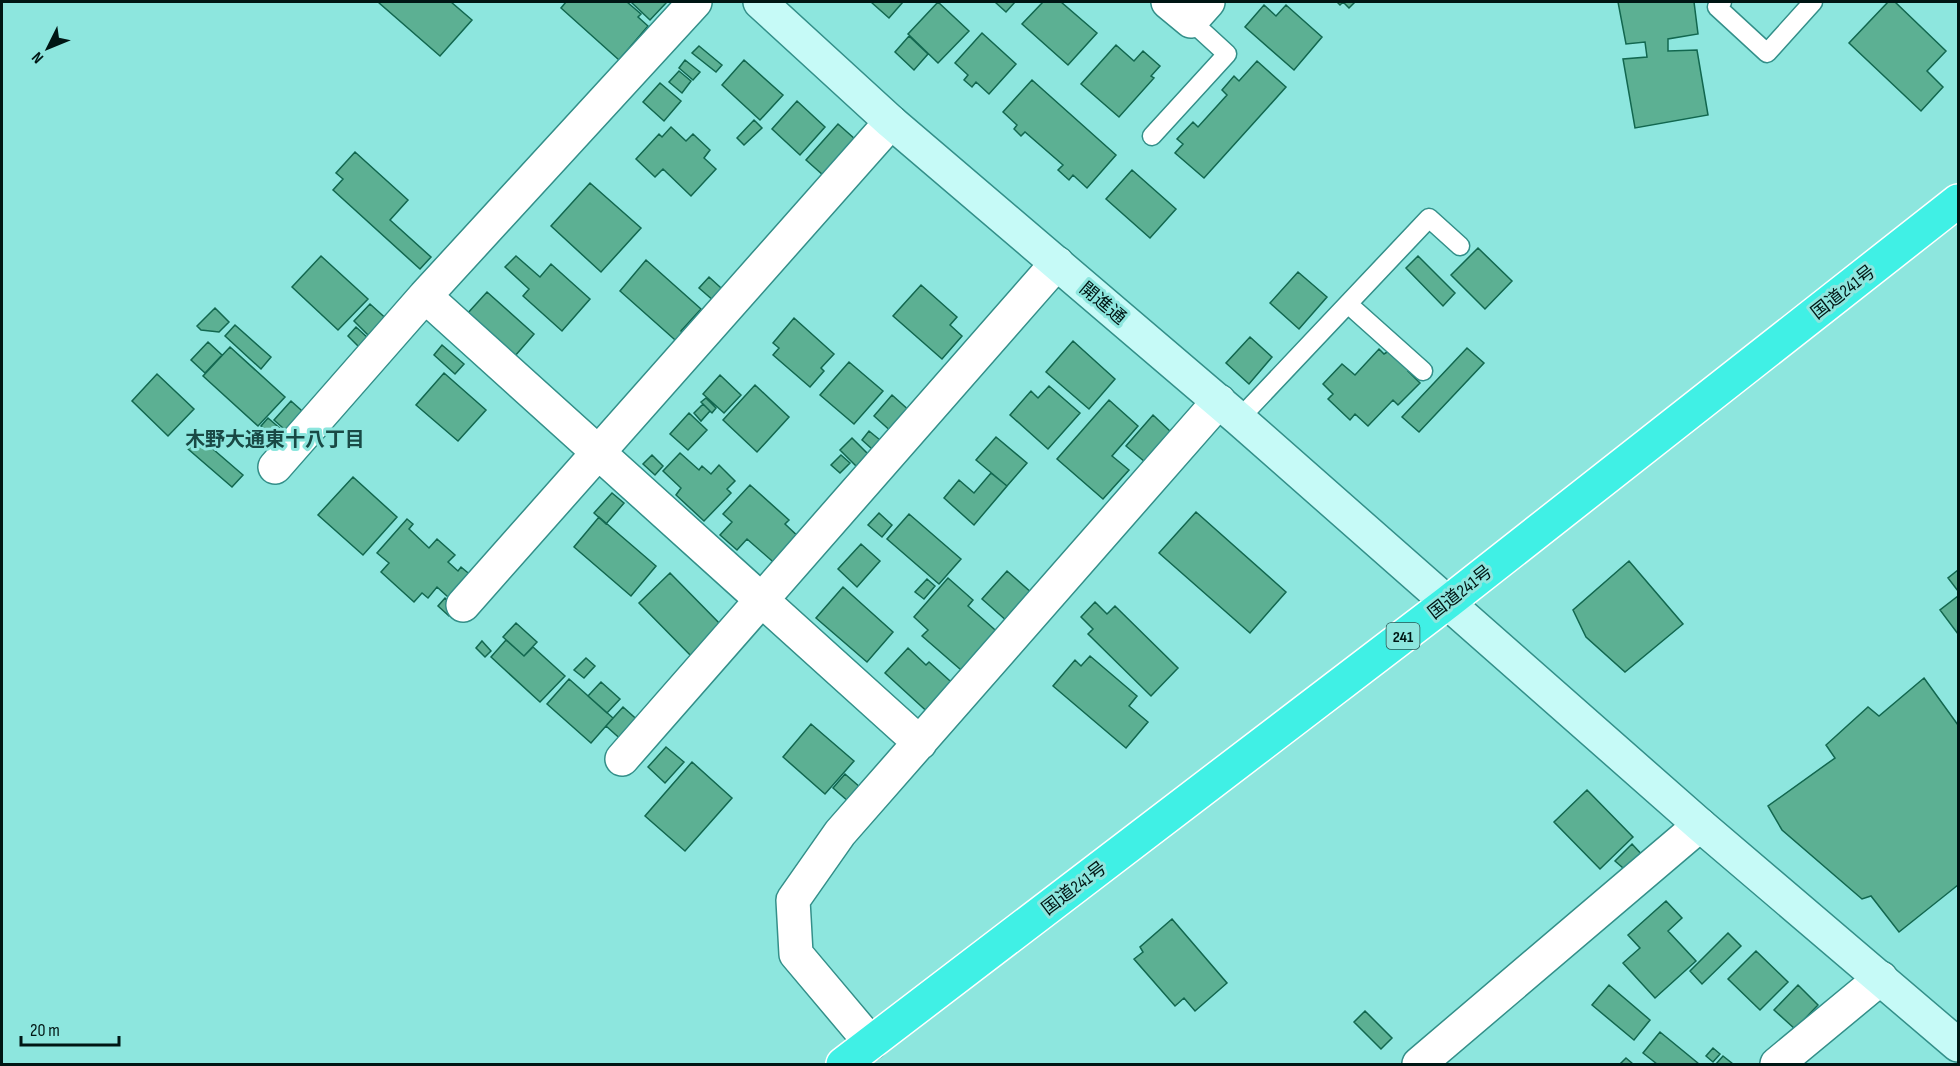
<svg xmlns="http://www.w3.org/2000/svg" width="1960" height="1066" font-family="'Sofia Sans Condensed','Noto Sans JP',sans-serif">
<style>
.building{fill:#5cb093;stroke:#12674f;stroke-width:1.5}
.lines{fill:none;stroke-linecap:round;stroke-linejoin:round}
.lane-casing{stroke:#338f89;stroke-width:21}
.street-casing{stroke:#338f89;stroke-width:36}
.secondary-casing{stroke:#338f89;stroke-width:36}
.highway-casing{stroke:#fff;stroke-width:36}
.lane{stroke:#fff;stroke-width:18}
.street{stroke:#fff;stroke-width:33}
.secondary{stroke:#c6faf7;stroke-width:33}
.highway{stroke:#40f0e5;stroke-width:33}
.labels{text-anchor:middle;stroke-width:6;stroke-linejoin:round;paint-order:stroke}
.shield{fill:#8de6de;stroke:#2a5451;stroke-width:1.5}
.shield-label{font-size:16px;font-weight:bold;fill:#001614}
.street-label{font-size:18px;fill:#001614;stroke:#8de6de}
.neighbourhood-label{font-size:20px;font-weight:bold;fill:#194945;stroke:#8de6de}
</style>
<rect width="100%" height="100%" fill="#8de6de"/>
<path class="building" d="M378,2H451L472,20L440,56Z
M566,2H627L641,14L638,17L648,26L619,60L561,8Z
M631,2H664L666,3L650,20Z
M871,2H903L889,18Z
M938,2L969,31L938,63L908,34Z
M995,2H1015L1006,12Z
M1043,2H1061L1097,33L1068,65L1022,24Z
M1337,2H1355L1349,8L1343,2L1340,5Z
M1618,2H1694L1698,34L1668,39V51L1697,50L1708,115L1635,128L1623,59L1647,57L1645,42L1626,44Z
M1888,2H1895L1946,51L1927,71L1943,87L1921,111L1849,43Z
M1264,5L1276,16L1286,5L1322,37L1294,70L1245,27Z
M982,33L1016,64L989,94L976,82L972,87L964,80L968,75L955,63Z
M909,36L928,54L914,70L895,52Z
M1116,45L1134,61L1143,51L1160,66L1151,76L1154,78L1119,117L1081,84Z
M699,46L722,65L716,72L692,53Z
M685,60L700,72L693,80L679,68Z
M744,60L783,95L760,120L722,85Z
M1257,61L1286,87L1204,178L1175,153L1183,144L1177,139L1193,122L1198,127L1227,95L1222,90L1234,76L1239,81Z
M679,71L691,81L682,93L669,82Z
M1032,80L1116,155L1087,188L1073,175L1069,180L1058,170L1063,165L1025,132L1021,136L1014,129L1017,125L1003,112Z
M660,83L681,101L664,121L643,102Z
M797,101L825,127L800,155L772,129Z
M754,120L762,128L744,145L737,138Z
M838,124L864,147L832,183L806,160Z
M671,127L686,141L693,134L710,150L704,158L716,169L691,196L663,169L655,177L636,159L659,134L662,137Z
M355,152L408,200L390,220L431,257L420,269L333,190L343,179L336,173Z
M1132,170L1176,209L1150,238L1106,199Z
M590,183L641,228L601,272L551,226Z
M1478,248L1512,281L1485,309L1451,275Z
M321,256L368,299L338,330L292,287Z
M516,256L540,277L551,264L590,299L562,331L523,296L529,289L505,267Z
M1418,256L1455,293L1443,306L1406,268Z
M646,260L701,309L681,331L689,339L683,347L620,291Z
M1298,272L1327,297L1299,329L1270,303Z
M709,277L731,297L722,308L699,288Z
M921,285L957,317L950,325L962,336L942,359L893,316Z
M487,292L534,334L515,356L467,314Z
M370,304L391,323L374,341L354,321Z
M215,308L229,322L219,332L201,330L197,326Z
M794,318L834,354L821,368L824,371L810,387L773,355L779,348L773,343Z
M235,325L271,357L261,369L225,336Z
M356,327L369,339L360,348L348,336Z
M1250,337L1272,357L1249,384L1226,363Z
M1073,341L1115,379L1089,409L1046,372Z
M208,342L222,355L205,373L191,360Z
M442,345L464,364L455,374L434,355Z
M230,347L285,397L258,426L203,376Z
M1467,348L1484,363L1419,432L1402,417Z
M1379,349L1384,354L1392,349L1412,368L1408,371L1420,383L1398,405L1393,400L1368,426L1355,414L1350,420L1328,399L1333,394L1323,384L1342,364L1355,375Z
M849,362L883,391L854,424L820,395Z
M444,373L486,410L458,441L416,405Z
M157,374L194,409L168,436L132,401Z
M720,375L741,395L724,413L703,394Z
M755,385L789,417L757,452L723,420Z
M1049,386L1080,413L1048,449L1010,415L1031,391L1038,398Z
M892,395L912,413L894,434L874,416Z
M706,398L716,408L712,413L701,402Z
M1109,400L1138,426L1112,456L1129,470L1103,499L1057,459Z
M291,401L310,418L293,437L274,420Z
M703,404L710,411L701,421L694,413Z
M689,413L707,430L688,450L670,434Z
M1153,415L1171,432L1145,462L1126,446Z
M268,418L289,436L282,445L261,426Z
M869,431L880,440L872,449L862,440Z
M199,437L243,475L232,487L188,449Z
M996,437L1027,463L1007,486L976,460Z
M852,438L874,460L862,472L840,450Z
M680,453L699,470L702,466L711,474L719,465L735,481L727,489L731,493L704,521L676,495L681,488L663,471Z
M652,455L663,466L655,475L643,464Z
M841,455L850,463L840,473L831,465Z
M991,473L1007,486L974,525L944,498L959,480L974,493Z
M353,477L397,517L363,555L318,515Z
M750,485L789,520L785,524L803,541L779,567L747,539L737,550L720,535L732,522L723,514Z
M612,493L624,503L606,524L594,513Z
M1196,512L1286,592L1250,633L1159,553Z
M879,513L892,525L882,537L868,525Z
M909,514L961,559L939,584L887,539Z
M599,517L656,566L631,596L574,547Z
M407,519L413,524L409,529L429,548L437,539L455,555L448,562L458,571L461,567L479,582L458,606L437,587L428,598L422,593L414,602L381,572L389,563L377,553Z
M861,544L880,561L857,587L838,569Z
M1629,561L1683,624L1625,672L1586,637L1573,610Z
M1958,570V591L1948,578Z
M1007,571L1041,601L1016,629L982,599Z
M670,573L725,629L694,659L639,603Z
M948,578L973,600L968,606L1002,636L968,676L922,636L928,630L914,617Z
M927,579L935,586L924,599L915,592Z
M843,587L893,632L867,662L816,618Z
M1958,596V634L1940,610Z
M445,598L456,608L449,616L438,606Z
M1095,602L1107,614L1115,606L1178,668L1151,696L1088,634L1093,629L1081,617Z
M516,623L537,642L524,656L503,637Z
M506,640L524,656L533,647L565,676L540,702L491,657Z
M482,641L491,651L485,657L476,648Z
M908,648L926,665L929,662L959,689L933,717L885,673Z
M1090,656L1137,696L1129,706L1148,722L1126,748L1053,686L1075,660L1081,666Z
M586,658L595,666L584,678L574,670Z
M1924,678L1958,725V885L1899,932L1871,896L1862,899L1782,830L1768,806L1835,758L1826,745L1868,707L1879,716Z
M569,679L613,718L591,743L547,704Z
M601,682L620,699L607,713L588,696Z
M623,707L642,724L625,743L606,726Z
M811,724L854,761L825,794L783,757Z
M666,747L684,762L665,783L648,767Z
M692,762L732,798L685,851L645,816Z
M845,774L861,788L849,802L833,788Z
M1587,790L1633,837L1600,869L1554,822Z
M1632,844L1645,858L1630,874L1615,861Z
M1666,901L1682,918L1668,931L1696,961L1655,998L1623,963L1640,948L1628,935Z
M1172,919L1227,983L1195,1011L1184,998L1175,1006L1134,959L1143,952L1140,947Z
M1728,933L1741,946L1702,984L1690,971Z
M1756,951L1788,982L1760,1010L1728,979Z
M1609,985L1650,1020L1634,1040L1592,1005Z
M1798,985L1818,1005L1795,1029L1774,1010Z
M1365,1011L1392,1038L1381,1049L1354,1022Z
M1660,1032L1699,1064H1657L1643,1053Z
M1713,1048L1720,1054L1713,1062L1706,1056Z
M1723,1056L1733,1064H1716Z
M1626,1058L1633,1064H1620Z"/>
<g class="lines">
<g class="lane-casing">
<path id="lane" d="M1722,2L1717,7L1767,53L1813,2
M1152,136L1227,54L1191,21
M1348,304L1423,371
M1239,419L1429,218L1460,246"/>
</g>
<g class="street-casing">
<path id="street" d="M1168,2L1191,21L1208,2
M425,296L920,743
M275,467L425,296L695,2
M463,605L891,122
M622,759L1057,263
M871,1043L796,954L793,900L840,833L1219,401
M1419,1064L1700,825
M1777,1064L1881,978"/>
</g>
<g class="secondary-casing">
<path id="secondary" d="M760,2L891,122L1239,419L1700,825L1958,1045"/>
</g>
<g class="highway-casing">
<path id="highway" d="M843,1064L1448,602L1958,201"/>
</g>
<use href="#lane" class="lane"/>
<use href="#street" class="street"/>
<use href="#secondary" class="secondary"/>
<use href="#highway" class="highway"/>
</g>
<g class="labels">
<rect class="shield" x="1386.5" y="623" width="33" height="26" rx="4.5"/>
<g class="shield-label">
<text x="1403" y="642">241</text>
</g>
<g class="street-label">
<text transform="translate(1843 292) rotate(-38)" y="6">国道241号</text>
<text transform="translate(1103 303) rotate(40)" y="6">開進通</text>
<text transform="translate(1460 592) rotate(-38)" y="6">国道241号</text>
<text transform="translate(1074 888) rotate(-37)" y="6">国道241号</text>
</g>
<g class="neighbourhood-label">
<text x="275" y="446">木野大通東十八丁目</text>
</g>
</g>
<rect width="1960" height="1066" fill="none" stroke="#001614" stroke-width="6"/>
<g transform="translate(48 48) rotate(227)" stroke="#8de6de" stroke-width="4.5" paint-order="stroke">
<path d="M0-4.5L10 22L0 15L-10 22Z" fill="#001614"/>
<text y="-9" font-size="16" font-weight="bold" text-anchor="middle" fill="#001614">N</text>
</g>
<path d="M21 1036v9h98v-9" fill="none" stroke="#001614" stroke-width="3"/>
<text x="30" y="1036" font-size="18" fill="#001614" stroke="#8de6de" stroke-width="4.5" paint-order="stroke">20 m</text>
</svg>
